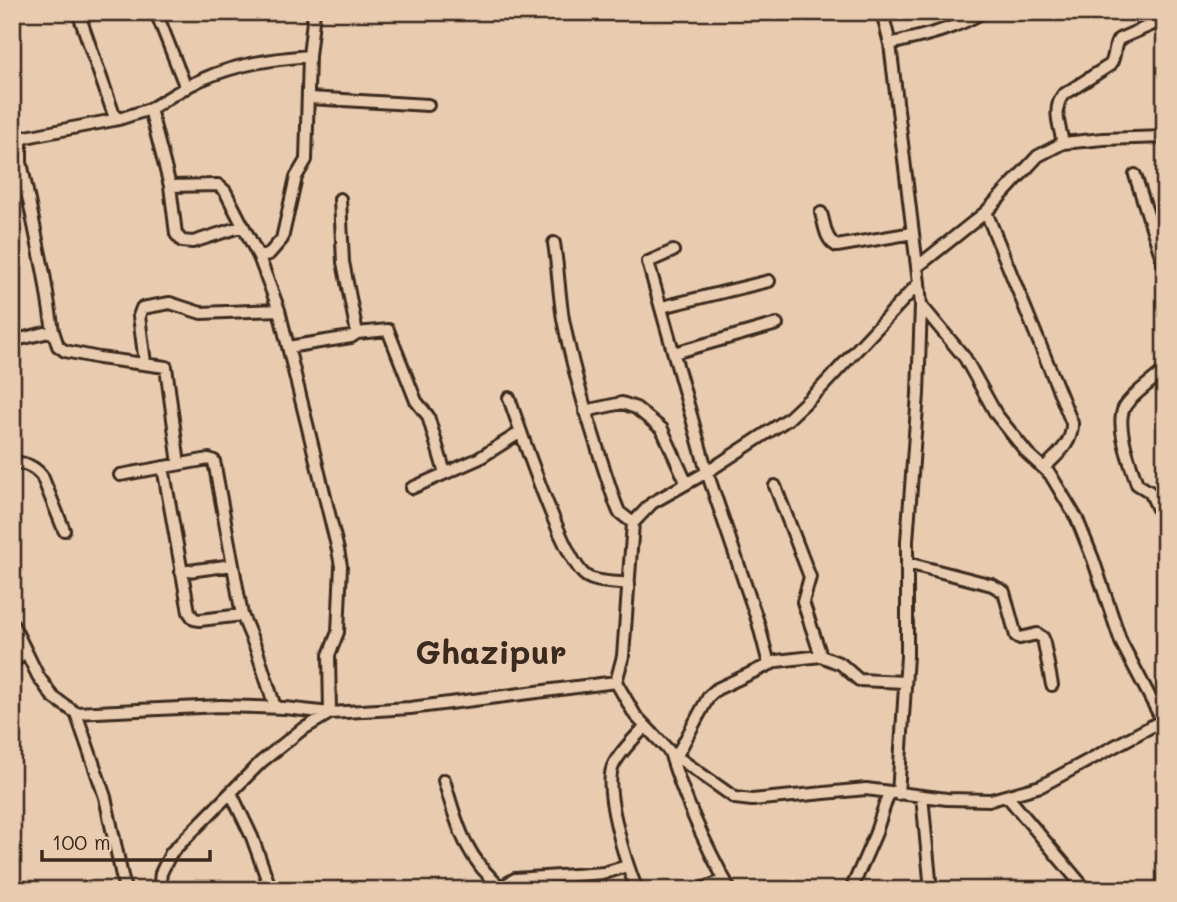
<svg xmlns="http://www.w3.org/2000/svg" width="1177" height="902" font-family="Mali,sans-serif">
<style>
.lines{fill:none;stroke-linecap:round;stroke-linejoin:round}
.minor-casing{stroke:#3b2a1e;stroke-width:16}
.minor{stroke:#e9ccb0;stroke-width:10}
.labels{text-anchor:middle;stroke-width:5;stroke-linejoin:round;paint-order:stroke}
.town-label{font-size:33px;font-weight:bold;fill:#3b2a1e;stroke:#e9ccb0}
</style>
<rect width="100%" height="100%" fill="#e9ccb0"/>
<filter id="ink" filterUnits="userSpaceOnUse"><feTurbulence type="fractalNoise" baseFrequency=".0143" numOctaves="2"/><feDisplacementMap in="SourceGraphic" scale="14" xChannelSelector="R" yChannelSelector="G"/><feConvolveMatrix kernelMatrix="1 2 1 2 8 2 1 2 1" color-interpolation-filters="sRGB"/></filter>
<g filter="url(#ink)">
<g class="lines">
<g class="minor-casing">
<path id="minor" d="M78,12L114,115L119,119L150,109L170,186L218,185L225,191L259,257L279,310L338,550L341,566L338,632L329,655L330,713L300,731L261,762L171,853L161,873L159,890
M156,12L186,88
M890,44C923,36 953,30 983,12
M309,56L314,12
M309,98L428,105
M150,109C167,99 184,87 203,79C236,64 273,59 309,56L306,160L296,177L282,239L269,254L259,257
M119,119L26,137L21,141V162L44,274L53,331L58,346L65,351L99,358L166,367L179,464
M1063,143C1060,127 1052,109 1063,95L1110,65C1116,57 1113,46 1119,39L1165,19
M1135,175L1165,268
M170,186L176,234L182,241L193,242L243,226
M986,212L1072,423C1073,443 1057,455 1044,468
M821,213C825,225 825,240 837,246L913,233
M554,243C558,268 559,294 563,319C575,381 595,442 615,502L619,512L633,523
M673,251L648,262L707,472L758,622L769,664
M917,267L986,212L1038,156L1063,143L1103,139L1165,137
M921,305L965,358L996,414L1028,454L1050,474L1077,519L1093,559L1121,642L1162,720
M662,307L769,281
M357,333L388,330L416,401L428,416L445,473
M12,341L53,331
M288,347L351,337L357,333L343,262L340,199
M674,353L777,324
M145,363L139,316L142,308L170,303L201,313L279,310
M1165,370C1155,379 1129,397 1124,408C1115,426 1131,465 1137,484L1150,492L1165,524
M509,398C521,432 563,560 586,576C596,583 617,582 629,584
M585,411L622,403L636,408L662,429L686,482
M12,462C25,463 34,466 42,476L64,530
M163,467L189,612L194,619L200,620L242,615
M120,475L209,459L214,461L242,615L257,651L275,707
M412,488L478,459L521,432
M907,563L992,585L1004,592L1016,636L1020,638L1037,634L1043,638L1052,685
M181,572L233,565
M12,623L38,676L53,697L76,713L221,706L285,708L330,713L410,708L616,682L635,715L670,752L735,798L752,800L866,789L947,799L991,800L1041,786L1165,719
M821,656L841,664L859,680L905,682
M12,664L24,652
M616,682L623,656L633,523L652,503L707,472L788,419L822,387L919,283L890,44L882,12
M76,713L105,797L125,890
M670,752C684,800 706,846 730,890
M676,757L709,696L717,689L777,661L821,656L803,602L810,577L775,486
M444,780C457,825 465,858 504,890
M231,793L252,837L271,890
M898,794L907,656V541L918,394L921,305L919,283
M922,796L931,890
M1007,796L1086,890
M496,890L515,879L604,873L627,866
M637,890C627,866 601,786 614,764C621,751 635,737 645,727
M700,890L725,880
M851,890L875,835L889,792"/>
</g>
<use href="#minor" class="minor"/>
</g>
</g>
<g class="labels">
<g class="town-label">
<text x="491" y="664">Ghazipur</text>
</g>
</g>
<rect width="1177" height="902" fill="none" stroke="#e9ccb0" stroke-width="42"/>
<rect x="21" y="21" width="1135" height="860" fill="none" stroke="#3b2a1e" stroke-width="2.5" filter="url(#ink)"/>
<path d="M42 850v10h168v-10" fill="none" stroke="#3b2a1e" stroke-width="3.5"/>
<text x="52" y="850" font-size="21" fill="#3b2a1e" stroke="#e9ccb0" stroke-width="5" paint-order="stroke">100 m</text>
</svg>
